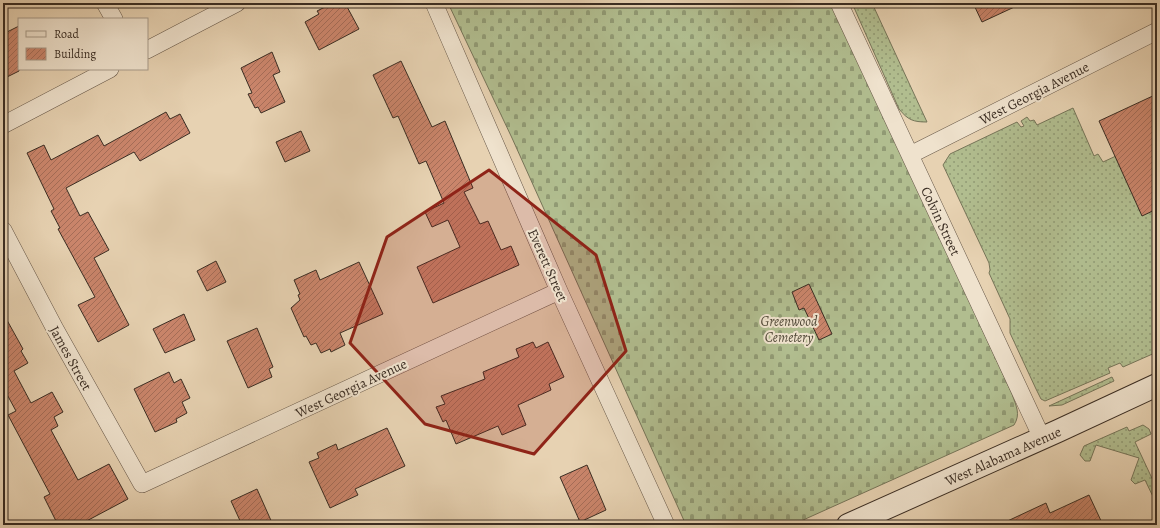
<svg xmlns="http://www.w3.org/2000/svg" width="1160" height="528" font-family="Alegreya,serif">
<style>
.grass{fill:url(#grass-dots);stroke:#767559}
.cemetery{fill:url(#cemetery-stones);stroke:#767559}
.building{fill:url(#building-hatch);stroke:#3a2d23}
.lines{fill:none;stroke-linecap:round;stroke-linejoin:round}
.minor-casing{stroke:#655647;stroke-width:18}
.secondary-casing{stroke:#3a2d23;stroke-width:24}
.minor{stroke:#efe2cd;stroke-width:17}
.secondary{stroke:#efe2cd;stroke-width:22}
.marked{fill:#8f2418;fill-opacity:0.2;stroke:#8f2418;stroke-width:3;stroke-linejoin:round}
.labels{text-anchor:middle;stroke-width:4;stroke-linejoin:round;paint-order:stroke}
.street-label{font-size:14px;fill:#3a2d23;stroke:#efe2cd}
.park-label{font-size:14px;font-style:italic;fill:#524a39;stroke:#efe2cd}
</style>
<defs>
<pattern id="grass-dots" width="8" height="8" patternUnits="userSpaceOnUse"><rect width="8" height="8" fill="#b1bd8f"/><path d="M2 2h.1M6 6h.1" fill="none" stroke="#919a74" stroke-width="1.8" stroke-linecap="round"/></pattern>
<pattern id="cemetery-stones" width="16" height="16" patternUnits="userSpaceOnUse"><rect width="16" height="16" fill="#b1bd8f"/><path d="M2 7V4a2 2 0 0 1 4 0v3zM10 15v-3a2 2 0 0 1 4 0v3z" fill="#919a74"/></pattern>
<pattern id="building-hatch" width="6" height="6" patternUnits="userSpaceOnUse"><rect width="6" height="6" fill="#ca856b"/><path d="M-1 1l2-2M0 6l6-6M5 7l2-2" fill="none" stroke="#a56d58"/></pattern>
</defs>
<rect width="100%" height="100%" fill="#e7d2b2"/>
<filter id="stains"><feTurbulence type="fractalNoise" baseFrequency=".005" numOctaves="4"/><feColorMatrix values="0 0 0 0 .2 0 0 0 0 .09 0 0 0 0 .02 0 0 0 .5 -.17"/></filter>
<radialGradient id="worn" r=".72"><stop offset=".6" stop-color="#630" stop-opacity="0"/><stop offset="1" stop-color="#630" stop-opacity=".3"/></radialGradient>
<path class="grass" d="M852,3H872L927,122C913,122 908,120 899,109Z
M1073,108L1094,156L1098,154L1103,162L1116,156L1157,209V352L1123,367L1120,363L1108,368L1110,373L1045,401L1041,399L1036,389L1010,333V319L989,273L990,270L989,263L943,165L950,154L1017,122L1021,127L1024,126L1021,121L1027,117L1030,121L1034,120L1037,125Z
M1112,377L1114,381L1062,405L1049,406Z
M1143,425L1149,429L1151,434L1135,442L1157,489V505L1145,480L1135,484L1131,480L1139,458L1096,445L1090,461H1085L1080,455L1084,446L1127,427L1129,431Z"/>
<path class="cemetery" d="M448,3H832L1012,394C1016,406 1021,414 1014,425L792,525H686L512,138Z"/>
<path class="building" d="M333,3H345L359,29L319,50L305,22L319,14L317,11Z
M973,3H1023L982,22Z
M19,26V71L3,79V34Z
M272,52L280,72L273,75L285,102L261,113L258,107L255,108L248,94L252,93L241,68Z
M401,61L432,127L445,121L473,188L464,192L480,224L488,221L501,250L511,246L519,265L433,303L417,267L460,247L448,220L432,227L425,212L444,203L426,161L419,164L398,116L393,118L373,75Z
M1157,94V209L1142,216L1099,121Z
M166,112L170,119L180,114L190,133L140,161L134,152L66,188L80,216L88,212L109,250L94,258L129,325L98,342L78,305L95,297L58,229L60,228L51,211L54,209L27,153L44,145L51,160L98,135L104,146Z
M301,131L310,151L285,162L276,142Z
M216,261L226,282L207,291L197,271Z
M359,262L383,314L340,333L345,345L331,352L330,349L321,353L316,343L311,345L306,336L304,337L291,308L300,300L298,295L300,294L294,280L316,270L320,280Z
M809,284L832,334L819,340L804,308L799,310L792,292Z
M3,313L23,349L21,351L28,363L14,371L31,403L52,392L63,412L54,417L58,426L51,430L78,480L109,464L128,499L79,525H58L44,497L50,494L8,415L16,411L3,387Z
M184,314L195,340L165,353L153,329Z
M257,328L273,367L269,369L272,377L248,388L227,341Z
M533,342L536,348L548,342L564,377L549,384L551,390L518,405L526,425L502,435L498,426L456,444L446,420L443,422L436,407L445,404L441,396L485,379L483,372L519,357L516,349Z
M169,372L174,383L181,379L190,398L182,402L187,413L176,419L177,422L155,432L134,389Z
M387,428L405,466L355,489L358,495L330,508L309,462L319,458L317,453L336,444L338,450Z
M587,465L606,510L580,522L560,477Z
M257,489L273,525H242L231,501Z
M1089,495L1103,525H999L1046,503L1050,513Z"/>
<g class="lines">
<g class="minor-casing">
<path id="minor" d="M105,3L114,19
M434,3L559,291L666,525
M839,3L1042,438
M147,50L237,3
M3,125L110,69
M910,155L1157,31
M3,230L55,329L142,484L559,291"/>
</g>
<g class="secondary-casing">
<path id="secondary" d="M848,525L1058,431L1157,385"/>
</g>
<use href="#minor" class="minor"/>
<use href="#secondary" class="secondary"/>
</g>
<path class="marked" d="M489,170L596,255L626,351L534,454L425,424L350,343L387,237Z"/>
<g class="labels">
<g class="street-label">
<text transform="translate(1034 93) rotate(-27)" y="5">West Georgia Avenue</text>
<text transform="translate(941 221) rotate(65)" y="5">Colvin Street</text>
<text transform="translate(548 265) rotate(66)" y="5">Everett Street</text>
<text transform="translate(71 358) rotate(61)" y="5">James Street</text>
<text transform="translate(351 388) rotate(-25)" y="5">West Georgia Avenue</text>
<text transform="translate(1003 456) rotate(-24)" y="5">West Alabama Avenue</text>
</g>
<g class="park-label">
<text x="789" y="326">Greenwood<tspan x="789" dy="16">Cemetery</tspan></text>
</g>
</g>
<rect width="1160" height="528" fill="none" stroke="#e7d2b2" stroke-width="16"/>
<rect x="4" y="4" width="1152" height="520" fill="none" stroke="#3a2d23" stroke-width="2"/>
<rect x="8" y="8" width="1144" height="512" fill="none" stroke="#3a2d23"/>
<rect x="18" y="18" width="130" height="52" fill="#efe2cd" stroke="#a79a89"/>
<rect x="26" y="31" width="20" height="6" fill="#efe2cd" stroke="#a79a89"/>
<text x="54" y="38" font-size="12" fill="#3a2d23">Road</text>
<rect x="26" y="48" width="20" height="12" fill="url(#building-hatch)" stroke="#a79a89"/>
<text x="54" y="58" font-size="12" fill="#3a2d23">Building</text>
<rect width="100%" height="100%" filter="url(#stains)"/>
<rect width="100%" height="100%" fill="url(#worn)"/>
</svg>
